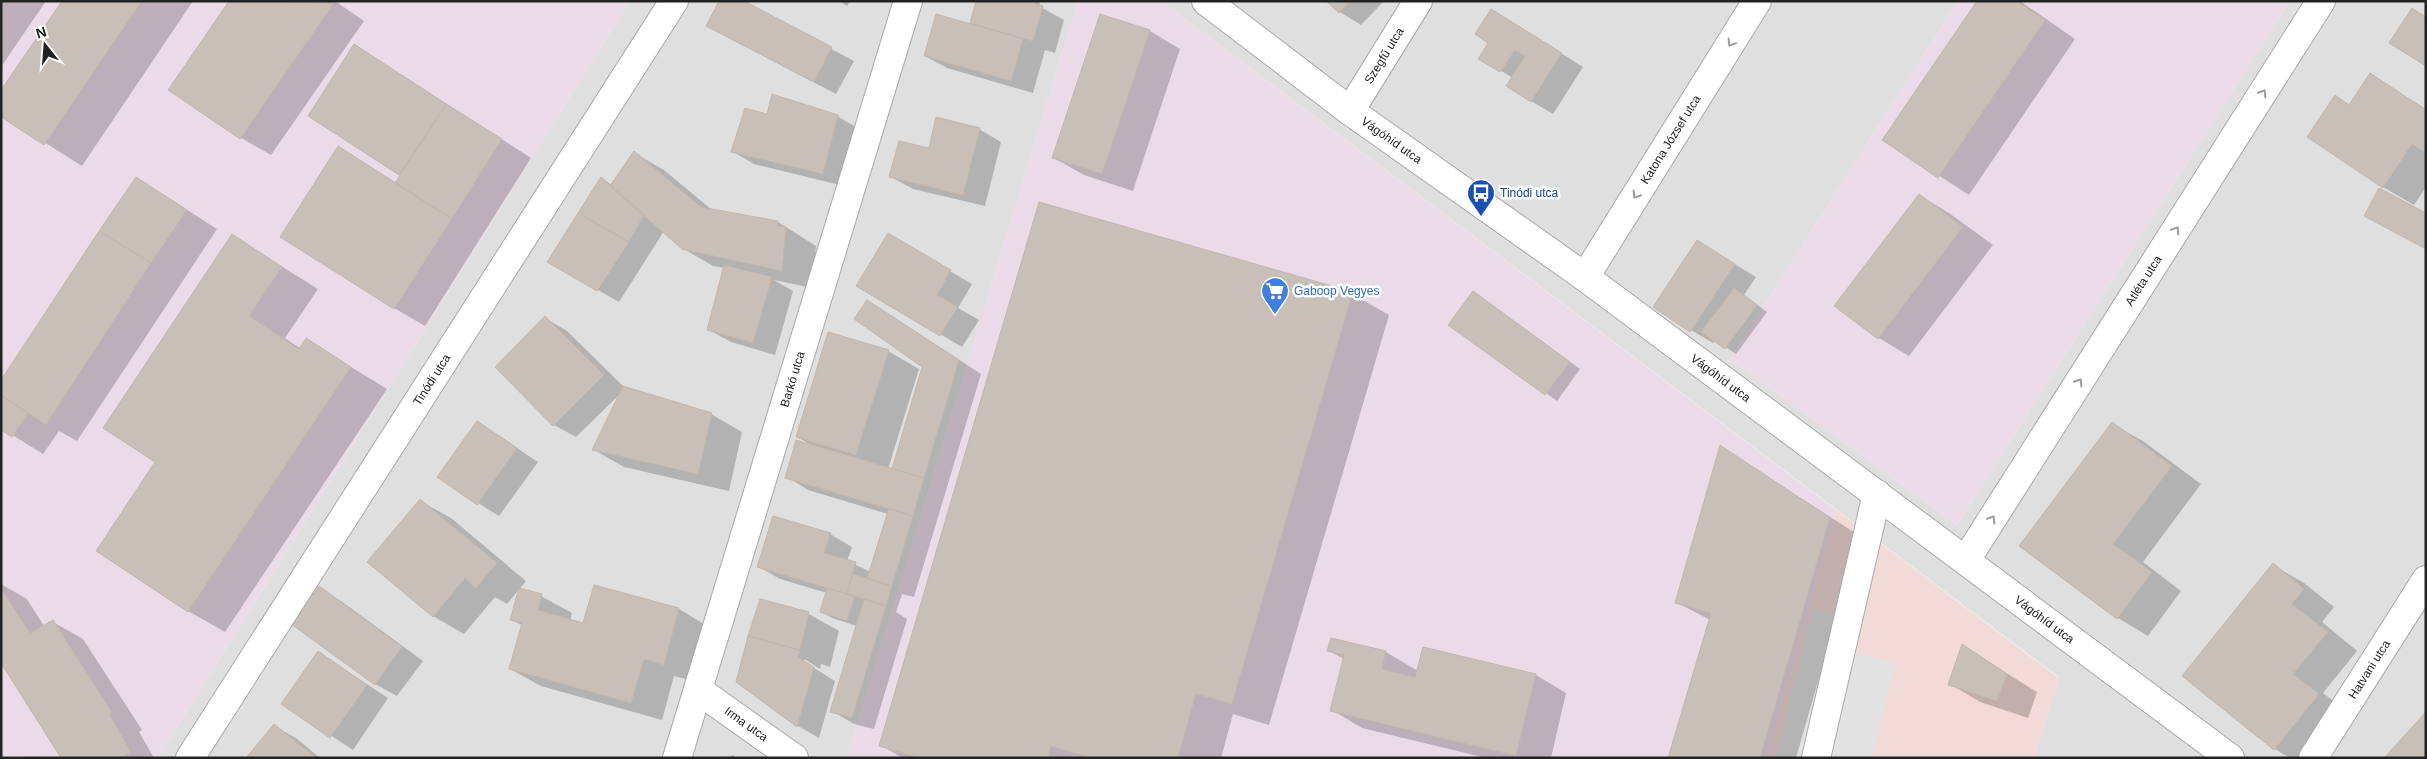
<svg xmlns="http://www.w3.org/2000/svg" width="2427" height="759" font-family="Arial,sans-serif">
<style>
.residential{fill:#e0dfdf}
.commercial{fill:#f2dad9}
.industrial{fill:#ebdbe8}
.parking{fill:#e2e2e2}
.shadow{fill:#0003}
.building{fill:#c7bfb8;stroke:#c4b6ab}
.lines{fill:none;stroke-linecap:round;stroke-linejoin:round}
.minor-casing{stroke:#a9a9a9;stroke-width:30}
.minor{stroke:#fff;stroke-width:28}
.oneway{stroke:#9c9c9c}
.labels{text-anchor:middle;stroke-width:5;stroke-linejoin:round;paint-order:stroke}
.street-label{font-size:12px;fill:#222;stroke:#fff}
.transit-label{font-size:12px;fill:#164399;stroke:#fff;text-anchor:start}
.shop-label{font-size:12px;fill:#366cbe;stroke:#fff;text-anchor:start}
</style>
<rect width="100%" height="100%" fill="#f2efe9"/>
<path class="residential" d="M630,1H1078L847,758H158Z
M1161,1H1958L1730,359L1957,525L2290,1H2426V758H2034L2059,677Z"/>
<path class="commercial" d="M1836,510L2059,678L2034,758H1767Z"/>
<path class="industrial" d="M1,1H630L158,758L1,756Z
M1078,1H1161L1836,510L1767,758H847Z
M1958,1H2290L1957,525L1730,359Z"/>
<path class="parking" d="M1812,609L1841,616L1834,648L1895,663L1872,758H1775Z"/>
<path class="shadow" d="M1,1H46L1,67Z
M63,1H193L82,166L1,115Z
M230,1H335L364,21L271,155L241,138Z
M741,1L854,61L836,94L729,38Z
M839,1H850L847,6Z
M977,1H1040L1039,6L1064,20L1055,53L1045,50L1033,93L947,68L925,56L971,25Z
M1328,1H1384L1361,25L1340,12Z
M1979,1H2020L2075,39L1969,195L1884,140Z
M1492,10L1583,67L1553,114L1531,101L1513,78L1480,58L1490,43Z
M1101,15L1150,31L1180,49L1133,191L1084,175L1054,158Z
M355,45L531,158L425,326L394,308L339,148L396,183L401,174L309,115Z
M2370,75L2426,109V187L2414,205L2383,187L2335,97L2350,105Z
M768,115L837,116L859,129L844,186L754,164L732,151Z
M979,129L1001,142L985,206L913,189L891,177L930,149Z
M634,153L664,170L712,210L778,222L816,246L812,288L774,280L793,291L775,355L731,342L709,330L724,268L713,266L682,248L664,231L619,302L549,262L602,179L612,185Z
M137,178L217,229L77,441L59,431L43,454L1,428Z
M1919,195L1949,213L1993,245L1909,356L1879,338L1835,306Z
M888,235L972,284L958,308L979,320L962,347L858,286Z
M233,236L318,289L285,338L301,349L307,340L387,389L225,632L188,611L157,462Z
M1698,242L1756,277L1744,295L1767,312L1736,354L1715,340L1713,343L1691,330L1655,307Z
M1474,293L1580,369L1557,401L1450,325Z
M1352,294L1389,315L1269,725L1233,714L1221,758H902L881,745Z
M868,301L981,374L914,597L902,594L896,612L907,619L874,729L854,724L832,711L857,626L832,618L821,612L827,593L780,579L759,567L830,534L852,547L847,561L871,572L888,514L808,490L787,477L813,446L797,437L888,351L919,369L888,469L893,471L924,367Z
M545,318L567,331L624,387L711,414L742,432L729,491L624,467L594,450L620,394L576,437L554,425Z
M478,422L538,462L499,516L478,503Z
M2112,424L2143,441L2201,484L2143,562L2181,591L2148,636L2118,618L2020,546Z
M1721,447L1860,536L1796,758H1670L1710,620L1676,602Z
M420,501L451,518L526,581L507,604L495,597L464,634L433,616Z
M2273,565L2304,583L2334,607L2322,622L2357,651L2323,693L2349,713L2312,758H2290L2275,749Z
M1,584L27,599L44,626L53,622L83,639L142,730L139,732L154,758H62L1,661Z
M595,586L679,609L709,627L694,681L674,676L662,720L541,686L510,669L523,626L511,619L541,596L572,613L570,621L583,624Z
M319,588L341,601L423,661L397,696L375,684Z
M809,614L839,631L830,667L821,664L820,669L806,660H801L835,681L819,738L798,726L737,682Z
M1331,639L1386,652L1418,671L1424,648L1536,675L1566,693L1551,758H1486L1362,728L1332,710L1344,659L1329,651Z
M1963,646L2037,692L2028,718L1980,702L1950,684Z
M318,652L388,698L353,750L283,704Z
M274,726L296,738L320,758H248Z
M733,755L737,758H724Z"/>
<path class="building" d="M62,1H142L44,145L1,117V90Z
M229,1L334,3L240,139L168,90Z
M719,1H744L832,47L814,82L706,26Z
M976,1H1028L1043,6L1033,41L970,23Z
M1326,1H1350L1339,13Z
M1977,1H2017L2045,20L1938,178L1882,140Z
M2412,8L2426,17V66L2389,43Z
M1491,9L1562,53L1531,102L1506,86L1525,56L1515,50L1500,72L1478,59L1488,43L1475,34Z
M936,14L1023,39L1011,81L924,56Z
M1100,14L1150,30L1102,174L1052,158Z
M354,44L446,104L399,175L308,116Z
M2370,73L2426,110V153L2412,144L2383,188L2307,137L2335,95L2349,105Z
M772,94L838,115L823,174L731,152L745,108L767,114Z
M446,104L502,139L452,219L395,183Z
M936,117L980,128L963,195L889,177L899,141L929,148Z
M338,146L452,219L394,309L280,237Z
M634,151L701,207L778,221L777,226L786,227L782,271L682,249L610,186Z
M136,177L187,210L151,263L99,231Z
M601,177L644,215L629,242L578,213Z
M2379,188L2426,213V249L2364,216Z
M1919,194L1963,227L1878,339L1834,306Z
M1039,202L1353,292L1232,704L1196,694L1178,758H1090L1051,746L1048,758H920L879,746Z
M578,213L629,242L597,291L547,262Z
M99,231L151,263L46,425L1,395V380Z
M888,233L951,270L937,295L958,307L940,336L856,286Z
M232,234L282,267L249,316L299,349L306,338L351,367L188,612L96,551L155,462L103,428Z
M1697,240L1735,264L1690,332L1653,307Z
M724,265L772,277L753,343L707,330Z
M1734,288L1757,305L1725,349L1701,332Z
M1473,291L1570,362L1545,395L1448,325Z
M867,300L959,360L924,478L892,469L922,367L854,319Z
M545,316L604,375L553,426L495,367Z
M828,332L889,350L856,455L796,437Z
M623,386L712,413L698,474L592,450Z
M1,395L28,413L12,437L1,430Z
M477,421L517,448L477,505L437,477Z
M2112,422L2172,466L2113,544L2152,572L2117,619L2019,546Z
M796,440L924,478L913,516L785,478Z
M1720,445L1830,518L1760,758H1668L1711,613L1675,603Z
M420,499L497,563L476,588L465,578L433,617L367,562Z
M889,508L913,516L892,586L867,579Z
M773,516L831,533L824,553L856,562L847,594L757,567Z
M2273,563L2304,589L2292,604L2328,632L2293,674L2319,694L2274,750L2182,676Z
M853,574L892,586L886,606L847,594Z
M594,585L679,608L664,665L644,659L631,703L509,669L522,623L510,620L519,588L542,594L538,610L583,623Z
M319,586L402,647L375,685L291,624Z
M1,588L30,633L53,620L112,712L109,714L131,752L121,758H61L1,663Z
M827,588L855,596L847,621L820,612Z
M760,599L809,612L800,650L748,636Z
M864,599L886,606L852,718L830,712Z
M748,636L800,650L798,657L814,667L797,727L736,682Z
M1331,638L1386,651L1382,669L1415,677L1423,647L1536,674L1516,756L1330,711L1344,655L1327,651Z
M1962,644L2007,674L1997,701L1948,685Z
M318,651L367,685L330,738L281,704Z
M2426,712V758H2384Z
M274,724L316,758H246Z"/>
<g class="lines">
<g class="minor-casing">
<g id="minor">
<path id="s1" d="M1206,1L1350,111L1585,277L2230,758"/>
<path id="s2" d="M1350,111L1418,1"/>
<path id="s3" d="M1585,277L1757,1"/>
<path id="s4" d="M1966,560L2321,1"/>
<path id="s5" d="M698,690L794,758"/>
<path id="s6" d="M190,758L674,1"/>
<path id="s7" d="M677,758L908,1"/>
<path d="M1816,758L1877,494"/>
<path id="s8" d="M2313,758L2426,580"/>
</g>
</g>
<use href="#minor" class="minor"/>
</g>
<defs><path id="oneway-chevron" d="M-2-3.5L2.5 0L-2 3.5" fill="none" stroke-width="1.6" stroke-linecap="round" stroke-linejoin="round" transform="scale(1.25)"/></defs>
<g class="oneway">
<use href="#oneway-chevron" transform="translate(1731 43) rotate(122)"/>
<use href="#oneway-chevron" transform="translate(2263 93) rotate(-58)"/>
<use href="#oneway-chevron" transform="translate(1636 195) rotate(122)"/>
<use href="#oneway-chevron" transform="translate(2176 230) rotate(-58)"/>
<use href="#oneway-chevron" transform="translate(2079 382) rotate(-58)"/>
<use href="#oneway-chevron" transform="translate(1992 519) rotate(-58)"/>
</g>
<defs>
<g id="bus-pin" transform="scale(1.4375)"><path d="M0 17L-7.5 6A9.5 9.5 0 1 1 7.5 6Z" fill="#1a4fb4" stroke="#fff"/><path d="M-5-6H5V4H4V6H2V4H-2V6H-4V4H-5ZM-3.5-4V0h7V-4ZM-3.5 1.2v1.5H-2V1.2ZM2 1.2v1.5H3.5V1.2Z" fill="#fff"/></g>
<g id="supermarket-pin" transform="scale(1.4375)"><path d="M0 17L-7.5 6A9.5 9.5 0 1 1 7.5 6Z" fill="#3f7fe0" stroke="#fff"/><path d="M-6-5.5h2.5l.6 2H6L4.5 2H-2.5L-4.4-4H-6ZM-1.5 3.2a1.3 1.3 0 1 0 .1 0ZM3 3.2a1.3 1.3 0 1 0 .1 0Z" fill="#fff"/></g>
</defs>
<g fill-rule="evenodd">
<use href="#bus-pin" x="1481" y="193"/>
<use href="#supermarket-pin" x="1275" y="291"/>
</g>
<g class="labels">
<g class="street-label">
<text dy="4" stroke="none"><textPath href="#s2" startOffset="65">Szegfű utca</textPath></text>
<text dy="4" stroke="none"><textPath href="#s3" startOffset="162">Katona József utca</textPath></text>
<text dy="4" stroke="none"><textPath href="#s1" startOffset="232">Vágóhíd utca</textPath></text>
<text dy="4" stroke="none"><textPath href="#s4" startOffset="331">Atléta utca</textPath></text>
<text dy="4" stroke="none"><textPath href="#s1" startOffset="638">Vágóhíd utca</textPath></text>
<text dy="4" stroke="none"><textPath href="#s6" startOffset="449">Tinódi utca</textPath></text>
<text dy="4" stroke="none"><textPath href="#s7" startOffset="396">Barkó utca</textPath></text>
<text dy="4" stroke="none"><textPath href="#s1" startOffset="1042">Vágóhíd utca</textPath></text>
<text dy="4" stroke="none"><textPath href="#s8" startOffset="105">Hatvani utca</textPath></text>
<text dy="4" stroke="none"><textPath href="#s5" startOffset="59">Irma utca</textPath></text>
</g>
<g class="transit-label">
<text x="1500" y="197">Tinódi utca</text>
</g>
<g class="shop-label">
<text x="1294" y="295">Gaboop Vegyes</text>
</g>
</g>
<rect width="2427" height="759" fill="none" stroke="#222222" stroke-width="5"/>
<g transform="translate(45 45) rotate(343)" stroke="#ffffff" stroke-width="4" paint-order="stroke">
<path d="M0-4L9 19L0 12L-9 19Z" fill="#222222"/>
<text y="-8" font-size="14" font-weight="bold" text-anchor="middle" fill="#222222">N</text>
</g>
</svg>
